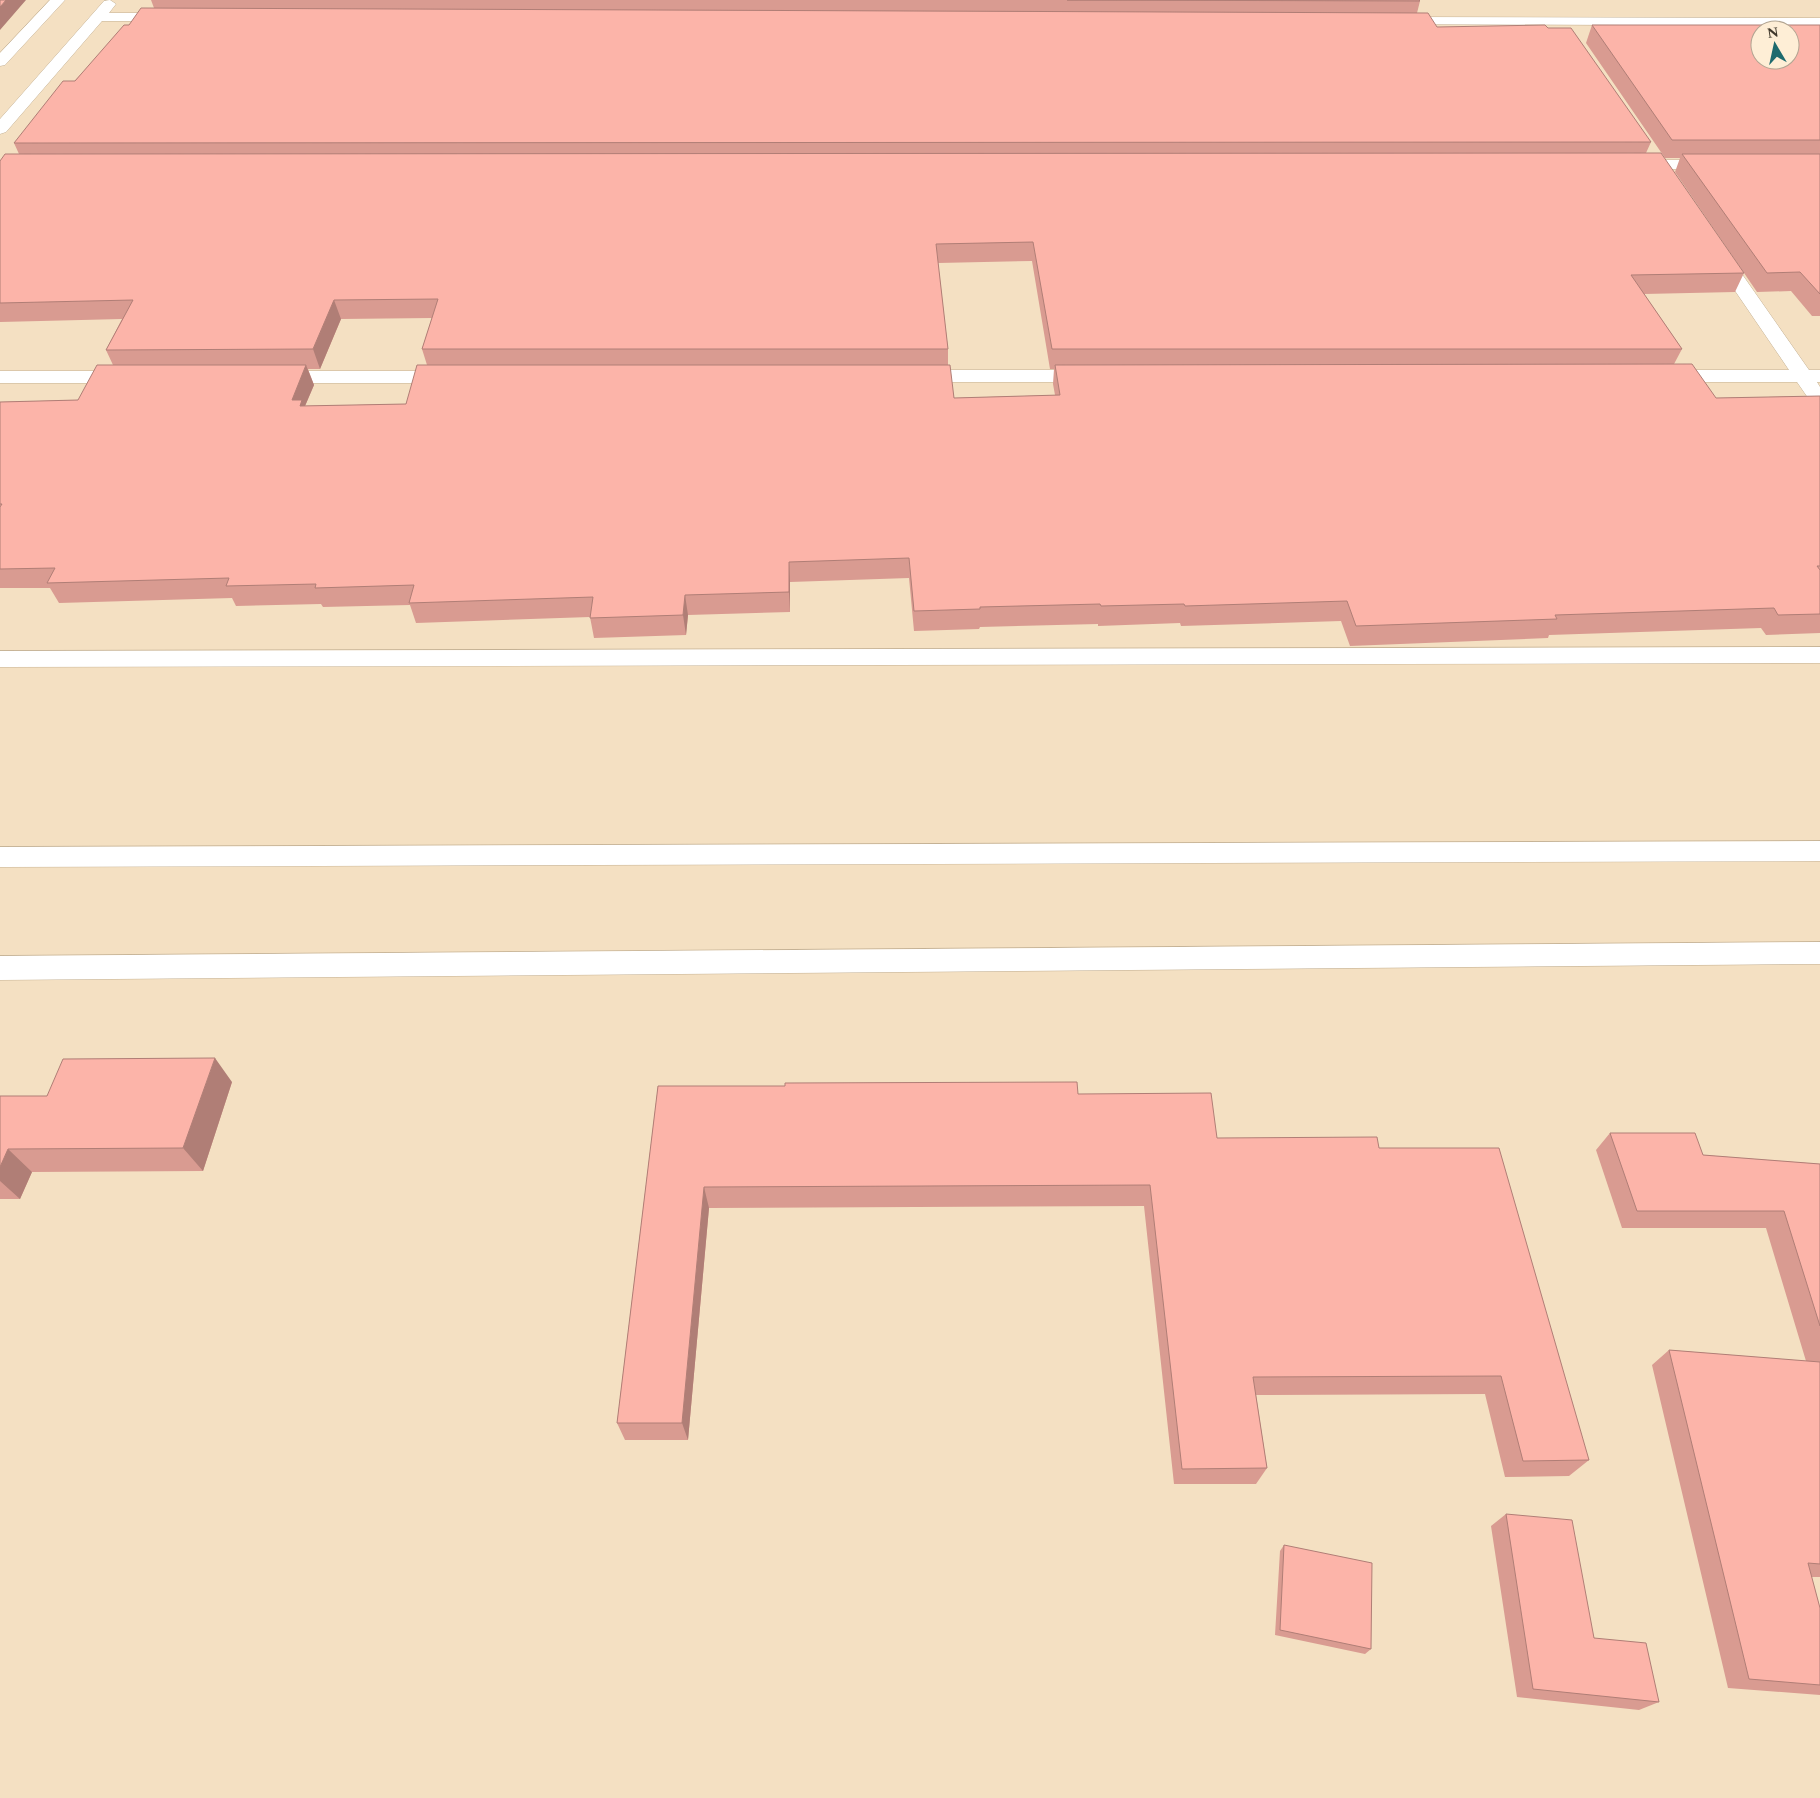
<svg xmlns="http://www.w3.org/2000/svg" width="1820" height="1798" font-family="Spectral,serif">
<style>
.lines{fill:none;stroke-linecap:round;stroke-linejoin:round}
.minor-casing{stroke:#c4b194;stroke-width:1}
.minor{fill:#fff;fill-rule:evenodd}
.wall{fill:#d99b91;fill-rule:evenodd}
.shaded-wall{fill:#b07e76}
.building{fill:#fcb4a9;stroke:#b07e76;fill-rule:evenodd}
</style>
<rect width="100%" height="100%" fill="#f4e0c2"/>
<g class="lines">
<g class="minor-casing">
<path id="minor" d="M50,0H65L5,65L0,66V53Z
M110,0L116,4L109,13H172L177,14L179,17L177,20L172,21H102L6,132L0,134V119L104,1Z
M1397,17L1820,18V26L1392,24L1390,21L1392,18Z
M1631,160H1716L1722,162L1724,165L1722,168L1716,170L1625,168L1623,165L1625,162Z
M1717,246L1723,247L1809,370H1820V382H1817L1820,387V407L1813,405L1797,382H1664L1657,380L1654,376L1657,372L1664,370H1789L1708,251L1711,247Z
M914,370H1091L1098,372L1101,376L1098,380L1091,382H914L907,380L904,376L907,372Z
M0,371H128L135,373L138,377L135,381L128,383H0Z
M274,371H451L458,373L461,377L458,381L451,383H274L267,381L264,377L267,373Z
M1820,647V663L0,667V651Z
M1820,841V861L0,867V847Z
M1820,942V964L0,980V956Z"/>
</g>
<use href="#minor" class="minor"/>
</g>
<path class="wall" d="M151,0H1419L1420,1L1417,13L1437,27L1651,142L1646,153L1744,273L1735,292L1644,294L1682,349L1674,364L1716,398L1820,396V633L1766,635L1761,628L1549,635L1548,638L1350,646L1341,621L1181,626L1180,623L1098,626V624L980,627L979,629L914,631L909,578L790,582V612L688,615L686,635L594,638L590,617L416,623L410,605L323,607L321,604L236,606L232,598L59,603L50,588H0V402L78,400L113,365L106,350L122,319L0,322V161L19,154L14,143L129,25L154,8ZM1032,261L1050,369H1054L1053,384L1055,395L954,398L948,365V349L938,263ZM432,318L422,349L427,365L406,404L305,406L314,385L308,369H320L341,319Z
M1592,25H1820V316H1812L1791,291L1757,292L1675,172L1680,158H1665L1586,43Z
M232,1082L203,1171L32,1172L20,1199H0V1096H47Z
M658,1086L1078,1094L1217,1138L1379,1148L1589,1460L1569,1476L1505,1477L1485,1394L1256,1395L1267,1468L1256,1484H1174L1144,1206L709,1208L688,1440H625L617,1423Z
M1610,1133L1703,1155L1820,1164V1577H1811L1820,1608V1695L1728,1688L1652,1365L1669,1350L1806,1361L1766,1228H1622L1596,1150Z
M1506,1514L1594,1638L1659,1702L1639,1710L1517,1697L1491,1526Z
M1284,1545L1371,1649L1365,1654L1275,1635L1280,1551Z"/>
<path class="shaded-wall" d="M6,0H26L0,30V7Z
M334,300L341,319L320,369L313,349Z
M306,365L314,385L305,406L307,426L292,400Z
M789,562L790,582V612L789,592Z
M685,595L688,615L686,635L683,615Z
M215,1058L232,1082L203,1171L183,1148Z
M8,1149L32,1172L20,1199L0,1181V1167Z
M704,1187L709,1208L688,1440L682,1423Z"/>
<path class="building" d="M0,0H6L0,7Z
M1067,0H1419L1420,1Z
M141,8L1428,13L1437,27L1545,25L1548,28H1571L1651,142L14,143L63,81H75L124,25H129Z
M1592,25H1820V140H1672ZM1760,30H1790V60H1760Z
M1661,153L1744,273L1631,275L1682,349H1052L1033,242L936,244L948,349H422L438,299L334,300L313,349L106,350L133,300L0,303V161L5,154Z
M1682,154H1820V294L1800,272L1767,273Z
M1692,364L1716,398L1820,396V566H1817L1820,570V614L1778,615L1774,608L1555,615L1557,619L1356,626L1347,601L1185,606L1184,604L1101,606L1100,604L980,607V609L914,611L909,558L789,562V592L685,595L683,615L590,618L593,597L409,603L414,585L315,588L316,584L226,586L229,578L47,583L55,568L0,569V507L2,504H0V402L78,400L97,365H306L292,400H302L300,406L406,404L417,365H950L954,398L1060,395L1055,365Z
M215,1058L183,1148L8,1149L0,1167V1096H47L63,1059Z
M1077,1082L1078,1094L1211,1093L1217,1138L1377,1137L1379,1148H1499L1589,1460L1523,1461L1501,1376L1253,1377L1267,1468L1182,1469L1150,1185L704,1187L682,1423H617L658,1086H785V1083Z
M1610,1133H1695L1703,1155L1820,1164V1326L1784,1211H1637Z
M1669,1350L1820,1362V1564L1808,1563L1820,1608V1685L1749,1679Z
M1506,1514L1572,1520L1594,1638L1646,1643L1659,1702L1533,1689Z
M1284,1545L1372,1563L1371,1649L1280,1630Z"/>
<g transform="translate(1775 45) rotate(351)"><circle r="24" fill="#feeed6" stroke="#b2a592"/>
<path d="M0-4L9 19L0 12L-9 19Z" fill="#1e6a6e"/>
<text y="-8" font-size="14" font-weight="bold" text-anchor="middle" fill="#40382c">N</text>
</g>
</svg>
